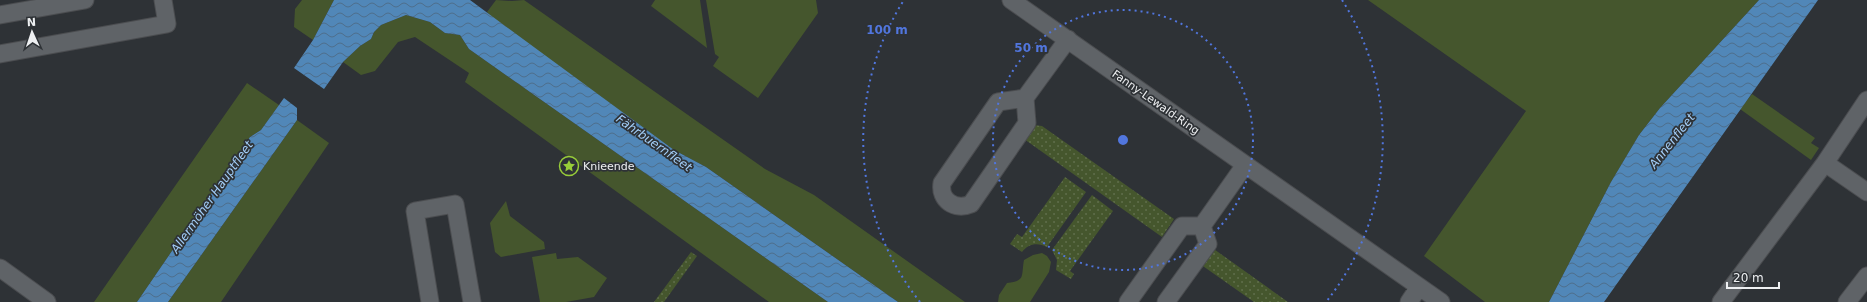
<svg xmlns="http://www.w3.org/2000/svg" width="1867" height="302" font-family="'DejaVu Sans',sans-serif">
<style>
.green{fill:#45562d}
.garden{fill:url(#garden-dots)}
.water{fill:url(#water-waves)}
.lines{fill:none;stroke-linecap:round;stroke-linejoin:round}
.minor-casing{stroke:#4b4d50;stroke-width:19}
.minor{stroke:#5f6367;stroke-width:17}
.ring{fill:none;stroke:#5176de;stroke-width:2;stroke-dasharray:2 4}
.labels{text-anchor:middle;stroke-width:3.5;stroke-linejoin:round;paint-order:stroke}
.street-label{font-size:11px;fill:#eef0f2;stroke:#2e3236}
.poi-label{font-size:11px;fill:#eef0f2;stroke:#2e3236;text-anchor:start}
.water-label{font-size:12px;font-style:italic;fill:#a3cef8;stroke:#2e3236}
.centre{fill:#5176de;stroke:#2e3236;stroke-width:2}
.ring-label{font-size:12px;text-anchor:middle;font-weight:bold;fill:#5176de;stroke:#2e3236;stroke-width:3.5;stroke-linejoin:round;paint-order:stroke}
</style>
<defs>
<pattern id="garden-dots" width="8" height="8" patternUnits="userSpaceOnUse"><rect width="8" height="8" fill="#45562d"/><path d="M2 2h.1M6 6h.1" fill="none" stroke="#606f4c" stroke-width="1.8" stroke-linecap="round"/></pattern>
<pattern id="water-waves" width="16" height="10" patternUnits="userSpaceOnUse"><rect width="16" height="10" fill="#5187b8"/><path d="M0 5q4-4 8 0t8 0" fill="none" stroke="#4d6e8c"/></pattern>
</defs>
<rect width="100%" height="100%" fill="#2e3236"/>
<path class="green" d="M302,0H334L313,40L294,27L295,9Z
M496,0L512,1L524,0L765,169L814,195L965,302H898L706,167L674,150L491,17L487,12Z
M655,0H700L707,48L651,6Z
M706,0H816L818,13L758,98L713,66L719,57L715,54Z
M1368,0H1759L1660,108L1639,135L1611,182L1549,302H1485L1424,256L1526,111Z
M406,15L430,22L445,33L460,35L469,49L828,302H769L465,82L469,73L415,37L398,42L375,71L361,75L343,62L360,46L371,39L374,32L381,25Z
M247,83L279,105L261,130L250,137L137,302H94Z
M1752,94L1815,138L1811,143L1819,148L1811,160L1740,109Z
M297,120L329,143L221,302H168Z
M506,201L510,216L544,242L545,249L501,257L495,252L490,223Z
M556,253L557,259L578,257L607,278L594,297L566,302H540L532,257Z
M1042,253L1047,256L1051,262L1049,272L1030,302H998L999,295L1007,283C1026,281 1021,276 1024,260L1033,255Z"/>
<path class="garden" d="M1033,125L1042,126L1174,219L1162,237L1024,139Z
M1065,177L1086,192L1047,247C1037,242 1028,244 1022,252L1010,244L1017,234L1022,237Z
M1092,195L1113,211L1070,271L1074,274L1071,279L1056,270L1057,260L1052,250Z
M1211,247L1288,302H1254L1200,264Z
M691,252L697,256L664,302H654Z"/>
<path class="water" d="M334,0H470L674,150L706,167L898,302H828L469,49L460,35L445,33L430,22L406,15L381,25L374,32L371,39L360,46L343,62L324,89L294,68L313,40Z
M1759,0H1818L1604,302H1549L1611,182L1639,135L1660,108Z
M284,98L297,108V120L168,302H137L250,137L261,130Z"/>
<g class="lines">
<g class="minor-casing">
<path id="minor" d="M1011,0L1441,302
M0,15L85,0
M0,54L167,24L163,0
M1025,98L998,102L942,183C939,200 955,211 971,204L1027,123L1025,98L1068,39
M1825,163L1867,192
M1202,226L1245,165
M0,268L47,302
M430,302L415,211L455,204L472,302
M1128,302L1182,226H1202
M1166,302L1208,244L1202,226
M1409,302L1419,287
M1721,302L1825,163L1867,100
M1847,302L1867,276"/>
</g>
<use href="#minor" class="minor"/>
</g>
<g class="ring">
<circle cx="1123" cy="140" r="130"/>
<path d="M920 302A260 260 0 0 1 904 0M1342 0A260 260 0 0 1 1326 302"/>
</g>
<defs>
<g id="sight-ring" transform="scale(1)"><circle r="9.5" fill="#2e3236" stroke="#97cc39" stroke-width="1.5"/><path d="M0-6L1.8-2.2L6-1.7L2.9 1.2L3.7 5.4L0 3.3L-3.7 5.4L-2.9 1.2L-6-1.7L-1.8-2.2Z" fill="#97cc39"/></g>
</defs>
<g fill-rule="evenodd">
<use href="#sight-ring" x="569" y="166"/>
</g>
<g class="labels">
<g class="street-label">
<text transform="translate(1156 102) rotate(35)" y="4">Fanny-Lewald-Ring</text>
</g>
<g class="poi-label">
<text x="583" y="170">Knieende</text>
</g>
<g class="water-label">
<text transform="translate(1672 141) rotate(-52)" y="4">Annenfleet</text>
<text transform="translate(654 143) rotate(35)" y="4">Fährbuernfleet</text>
<text transform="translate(212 197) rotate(-55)" y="4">Allermöher Hauptfleet</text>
</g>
</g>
<circle cx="1123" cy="140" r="6" class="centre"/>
<g class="ring-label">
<text x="887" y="34">100 m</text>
<text x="1031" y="52">50 m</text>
</g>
<g transform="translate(32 32) rotate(357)" stroke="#2e3236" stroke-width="3" paint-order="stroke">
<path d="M0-3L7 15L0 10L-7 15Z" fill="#eef0f2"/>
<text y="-6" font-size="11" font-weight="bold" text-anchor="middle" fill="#eef0f2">N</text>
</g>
<path d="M1727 282v6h52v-6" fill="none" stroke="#eef0f2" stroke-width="2"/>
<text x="1733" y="282" font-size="12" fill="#eef0f2" stroke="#2e3236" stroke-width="3" paint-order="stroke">20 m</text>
</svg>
